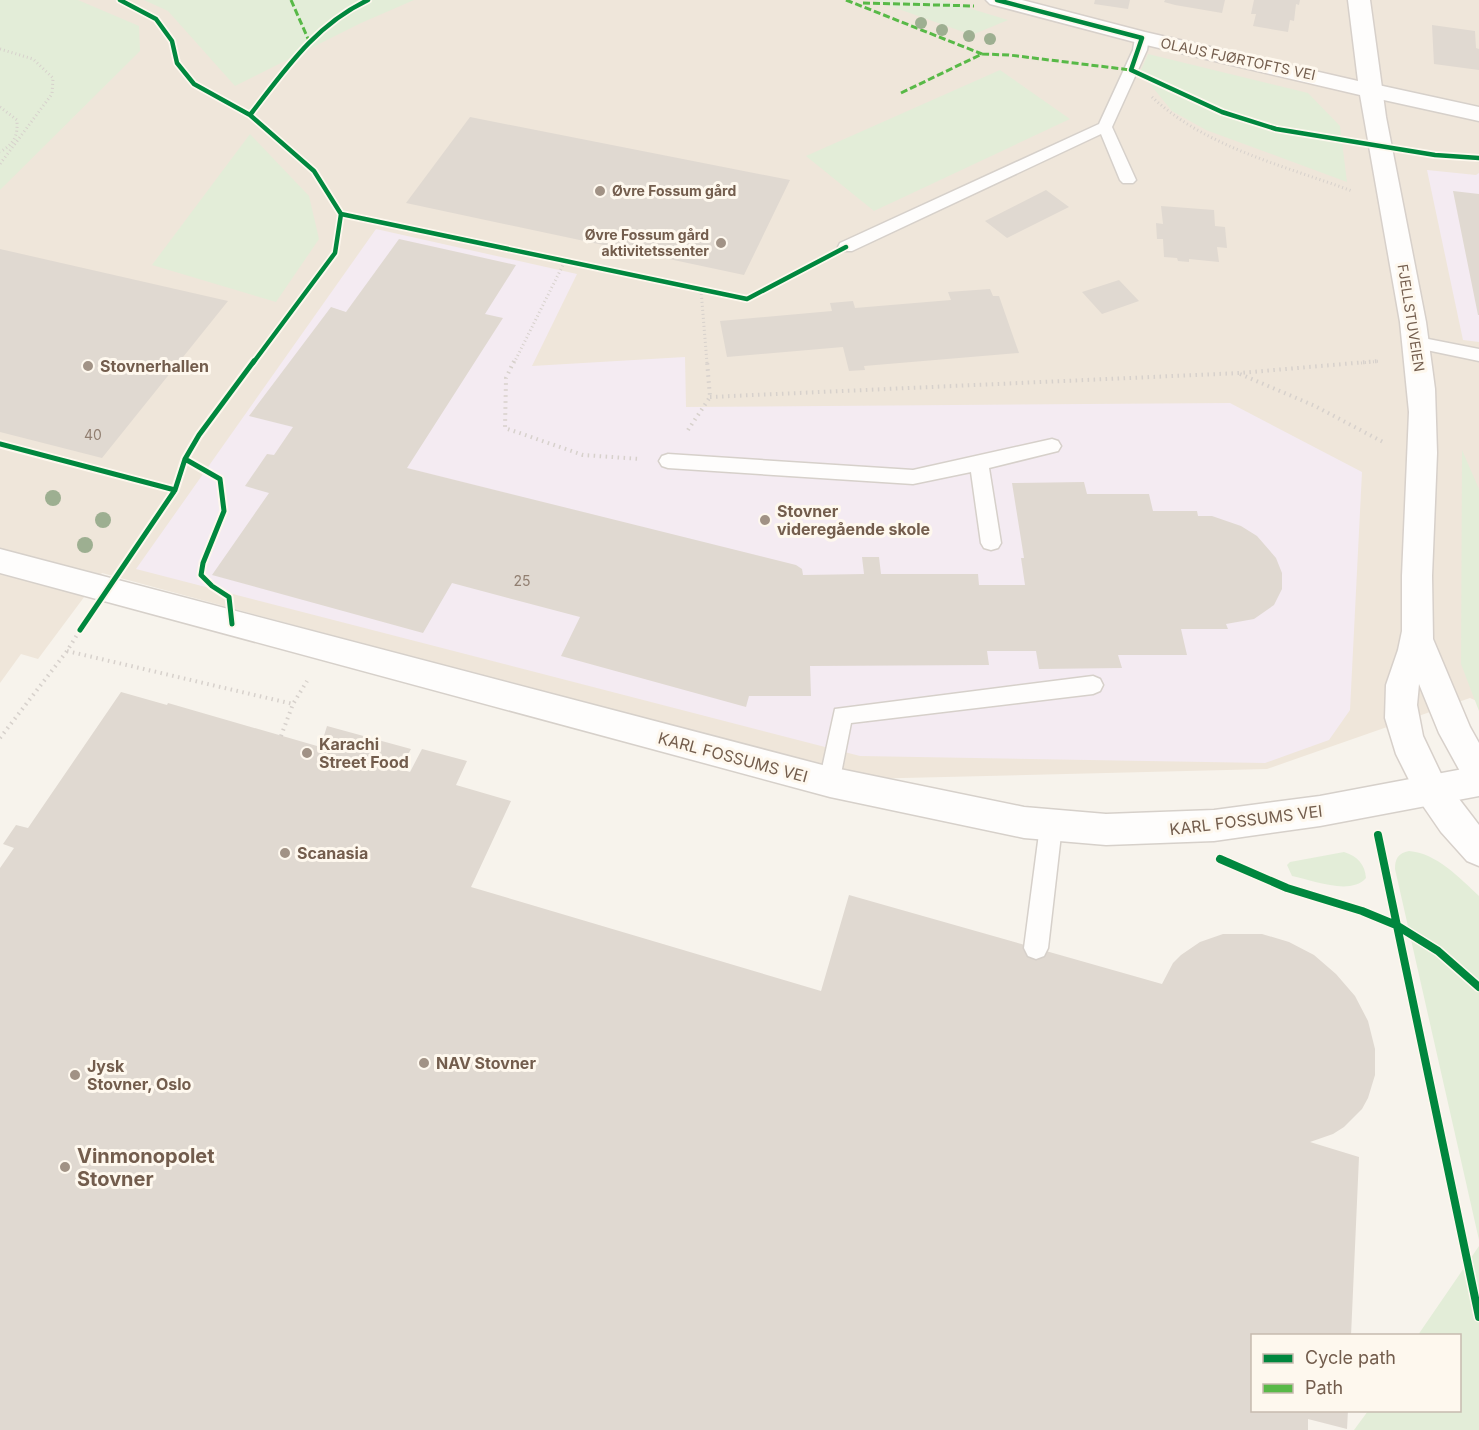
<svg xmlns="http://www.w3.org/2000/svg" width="1479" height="1430" font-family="Inter,sans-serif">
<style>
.residential{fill:#efe6da}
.education{fill:#f4ebf2}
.green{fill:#e3edd8}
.building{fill:#e0d9d1}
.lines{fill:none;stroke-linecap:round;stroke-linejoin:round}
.lane-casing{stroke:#d6d0ca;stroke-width:3}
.street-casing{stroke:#d6d0ca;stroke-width:3}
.secondary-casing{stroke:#d7d0ca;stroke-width:3}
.path-far1{stroke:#d7d1cc;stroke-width:3;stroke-dasharray:1 3;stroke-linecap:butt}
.path{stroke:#d7d1cc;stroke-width:4;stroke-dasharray:1.5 4.5;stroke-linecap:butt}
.lane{fill:#fefdfc;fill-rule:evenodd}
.street{fill:#fefdfc;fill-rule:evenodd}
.secondary{fill:#fefdfc;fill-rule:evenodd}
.quiet{stroke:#58b947;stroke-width:3;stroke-dasharray:7 3;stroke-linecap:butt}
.cycleway-far2-casing{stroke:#fef8ee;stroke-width:8}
.cycleway-far1-casing{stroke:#fef8ee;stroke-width:9}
.cycleway-casing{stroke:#fef8ee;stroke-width:11}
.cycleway-far2{stroke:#00873e;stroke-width:4.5}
.cycleway-far1{stroke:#00873e;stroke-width:5}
.cycleway{stroke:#00873e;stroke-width:8}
.tree{fill:#9daf91}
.poi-dot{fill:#a19285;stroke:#fef8ee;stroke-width:2}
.labels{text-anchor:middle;stroke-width:6;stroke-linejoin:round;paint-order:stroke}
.far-street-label{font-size:14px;fill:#735d4d;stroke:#fef8ee}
.far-poi-label{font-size:14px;font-weight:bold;fill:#735d4d;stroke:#fef8ee;text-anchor:start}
.number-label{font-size:14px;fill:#917f71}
.poi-label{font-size:16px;font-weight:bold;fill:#735d4d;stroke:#fef8ee;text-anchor:start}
.street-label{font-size:16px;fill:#735d4d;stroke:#fef8ee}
.near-poi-label{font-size:20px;font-weight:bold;fill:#735d4d;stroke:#fef8ee;text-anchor:start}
</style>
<rect width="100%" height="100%" fill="#f7f3ec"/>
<path class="residential" d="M0,0H1479V702L1470,698L1267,769L861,779L102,573L38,659L21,654L0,683Z"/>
<path class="education" d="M1427,170L1476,175L1479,173V342L1463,340Z
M376,229L577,274L532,366L685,357L686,407L1230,403L1362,472L1350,710L1329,740L1265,763L860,756L136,569Z"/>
<path class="green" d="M0,0H78L139,26L140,51L0,190Z
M144,0H414L361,23L235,86L168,11Z
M873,0H942L1008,20L972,35Z
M1148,54L1308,93L1340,126L1347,182L1206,130L1172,111L1140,72Z
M1000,70L1070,119L874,211L806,156Z
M250,134L309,196L319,239L276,302L152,265Z
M1462,450L1479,489V711L1461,664Z
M1409,851C1436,853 1460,878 1479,896V1240L1395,869C1395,859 1398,853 1409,851Z
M1344,852C1357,856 1365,864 1366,878C1350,896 1313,880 1292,876L1287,865L1290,862Z
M1479,1246V1430H1354L1368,1411L1460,1410V1336L1418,1335Z"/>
<path class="building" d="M1095,0H1130L1128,9L1094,4Z
M1165,0H1225L1222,13L1175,5L1164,2Z
M1254,0H1300L1299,5L1296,4L1294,21L1290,20L1288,32L1253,26L1256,14H1251Z
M1432,25L1475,31L1476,48L1479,49V70L1434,64Z
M470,117L790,180L744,275L406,203Z
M1046,190L1069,207L1007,238L985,221Z
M1453,191L1479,194V315H1478Z
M1161,206L1214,210L1215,226L1225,227L1227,248L1217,247L1219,262L1189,259V262L1178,261L1177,258L1164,257L1163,239H1157L1156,223L1163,224Z
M399,239L516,265L485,314L503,318L407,468L796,565L802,569L803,575L864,574L862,557H879L881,574H978L979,585H1025L1021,558H1024L1012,483L1084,482L1087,494H1149L1153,511H1197L1198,516H1212L1241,526L1257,536L1276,558L1282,573V589L1274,605L1254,619L1226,624L1228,629H1181L1187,655H1118L1122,668L1039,669L1036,651H987L989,665L810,666L811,696H749L746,707L561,656L580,617L452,583L423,633L212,575L269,493L245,486L267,454L274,455L293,427L249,416L331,307L346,312Z
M0,249L228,301L102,458L0,432Z
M1119,280L1139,301L1102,314L1082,292Z
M990,289L993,296H999L1019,353L864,366L865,370L849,371L843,347L727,357L720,321L832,311L830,303L853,301L855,308L951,300L948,292Z
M121,692L167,705L168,703L317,746L323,739L327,726L411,749L400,769L410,772L422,749L467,761L456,785L511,801L471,887L821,991L849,895L1162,984L1173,963L1181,955L1200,942L1223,934H1262L1289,942L1314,955L1336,974L1355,996L1368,1021L1375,1049V1075L1368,1098L1362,1109L1344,1127L1333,1134L1310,1142L1359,1157L1351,1336H1252V1410H1348L1347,1429L1308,1419V1430H0V868L14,848L3,844L16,825L28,828Z"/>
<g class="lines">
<g class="lane-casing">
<path id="lane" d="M1142,34L1149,38L1147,50L1112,127L1136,180L1133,183H1123L1120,180L1101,134L852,251H840L838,247L840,243L1099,124L1133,50L1135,38Z
M1418,337L1479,349V361L1412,347L1409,343L1412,339Z
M1052,439L1058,441L1061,446L1058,451L989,468L1001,543L998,548L991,550L984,548L981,543L971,472L913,484L668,468L662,466L659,461L662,456L668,454L913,470Z
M1093,676L1100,679L1103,685L1100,691L1093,694L851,723L838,789L830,792L822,789L819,782L835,709Z
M1051,816L1059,819L1062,826L1048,948L1044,956L1036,959L1028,956L1024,948L1040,826L1043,819Z"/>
</g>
<g class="street-casing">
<path id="street" d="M1369,83L1479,107V121L1361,95L1358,90L1361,85Z
M0,549L830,767L1024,807L1106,814L1214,810L1320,796L1479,766V796L1320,826L1214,841L1106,845L1024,838L830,797L0,573Z"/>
</g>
<g class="secondary-casing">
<path id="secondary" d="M986,0H1022L1145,32L1358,81L1348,0H1370L1386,117L1426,322L1435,389L1437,453L1432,576L1433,639L1470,727L1479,743V789L1467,784L1439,733L1419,684L1417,705L1423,736L1443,778L1479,825V866L1467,861L1441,832L1419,800L1396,754L1385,718L1386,685L1398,650L1402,631V576L1409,412L1400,322L1360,95L1142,44L990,4Z"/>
</g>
<path class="path-far1" d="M0,49L33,59L53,78L52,94L0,164
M1159,82C1190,98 1222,115 1256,125C1282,132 1308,134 1334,138
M1152,97C1205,147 1285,166 1352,191
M0,107L17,120C18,136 14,144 0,152
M1435,155L1479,158
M701,290L707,363
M514,363L565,261
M1361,363L1380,361"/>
<path class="path" d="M514,361L506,378L505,428L583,455L640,459
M1240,374L1315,406L1383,442
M710,397L1240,373L1378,361
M688,430L710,397L707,361
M67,651L293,704
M281,736L293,704L307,681
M0,738L67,651L80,630"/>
<use href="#lane" class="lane"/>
<use href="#street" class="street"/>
<use href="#secondary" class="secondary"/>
<path class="quiet" d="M291,0L309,41
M846,0L982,54
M863,3L974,6
M901,93L982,54L1009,55L1131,70"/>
<g class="cycleway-far2-casing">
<path id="cycleway-far2" d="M120,0L156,19L172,41L177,63L194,84L250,115L314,171L341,214L335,253L253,363
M997,0L1142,38L1131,70L1222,112L1276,129L1435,155L1479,158
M250,115C285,70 315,25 368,0
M341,214L747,299L846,247"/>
</g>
<g class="cycleway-far1-casing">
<path id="cycleway-far1" d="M0,444L175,490
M185,459L220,479L224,511L203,563L201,575L212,586L229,597L232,624
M80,630L175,490L185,459L199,435L254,361"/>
</g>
<g class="cycleway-casing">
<path id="cycleway" d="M1378,835L1479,1317
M1220,859L1287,888L1362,911L1396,925L1438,951L1479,987"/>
</g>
<use href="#cycleway-far2" class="cycleway-far2"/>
<use href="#cycleway-far1" class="cycleway-far1"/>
<use href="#cycleway" class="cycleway"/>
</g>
<g class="tree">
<circle cx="921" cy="23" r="6"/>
<circle cx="942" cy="30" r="6"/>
<circle cx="969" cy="36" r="6"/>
<circle cx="990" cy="39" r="6"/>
<circle cx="53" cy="498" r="8"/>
<circle cx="103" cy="520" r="8"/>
<circle cx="85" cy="545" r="8"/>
</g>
<g class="poi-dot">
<circle cx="600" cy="191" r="6"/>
<circle cx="721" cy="243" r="6"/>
<circle cx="88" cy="366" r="6"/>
<circle cx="765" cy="520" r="6"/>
<circle cx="307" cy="753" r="6"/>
<circle cx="285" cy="853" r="6"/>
<circle cx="424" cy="1063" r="6"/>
<circle cx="75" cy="1075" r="6"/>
<circle cx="65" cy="1167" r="6"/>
</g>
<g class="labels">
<g class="far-street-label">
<text transform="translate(1238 59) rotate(12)" y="5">OLAUS FJØRTOFTS VEI</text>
<text transform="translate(1411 318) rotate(81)" y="5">FJELLSTUVEIEN</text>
</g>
<g class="far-poi-label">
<text x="612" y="196">Øvre Fossum gård</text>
<text x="709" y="240" text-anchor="end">Øvre Fossum gård<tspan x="709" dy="16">aktivitetssenter</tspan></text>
</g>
<g class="number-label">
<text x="93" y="440">40</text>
<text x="522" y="586">25</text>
</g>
<g class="poi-label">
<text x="100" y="372">Stovnerhallen</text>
<text x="777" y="517">Stovner<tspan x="777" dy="18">videregående skole</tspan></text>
<text x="319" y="750">Karachi<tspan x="319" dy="18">Street Food</tspan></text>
<text x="297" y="859">Scanasia</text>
<text x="436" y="1069">NAV Stovner</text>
<text x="87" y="1072">Jysk<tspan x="87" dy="18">Stovner, Oslo</tspan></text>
</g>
<g class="street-label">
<text transform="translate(733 757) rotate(15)" y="6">KARL FOSSUMS VEI</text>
<text transform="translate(1246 820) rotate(-7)" y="6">KARL FOSSUMS VEI</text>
</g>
<g class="near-poi-label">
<text x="77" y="1163">Vinmonopolet<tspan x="77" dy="23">Stovner</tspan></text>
</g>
</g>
<rect x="1251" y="1334" width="210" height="78" fill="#fef8ee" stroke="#c6baae" stroke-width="1.5"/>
<rect x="1263" y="1354" width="30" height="9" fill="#00873e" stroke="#c6baae" stroke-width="1.5"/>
<text x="1305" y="1364" font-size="18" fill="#735d4d">Cycle path</text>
<rect x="1263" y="1384" width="30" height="9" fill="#58b947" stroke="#c6baae" stroke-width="1.5"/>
<text x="1305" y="1394" font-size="18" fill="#735d4d">Path</text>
</svg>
